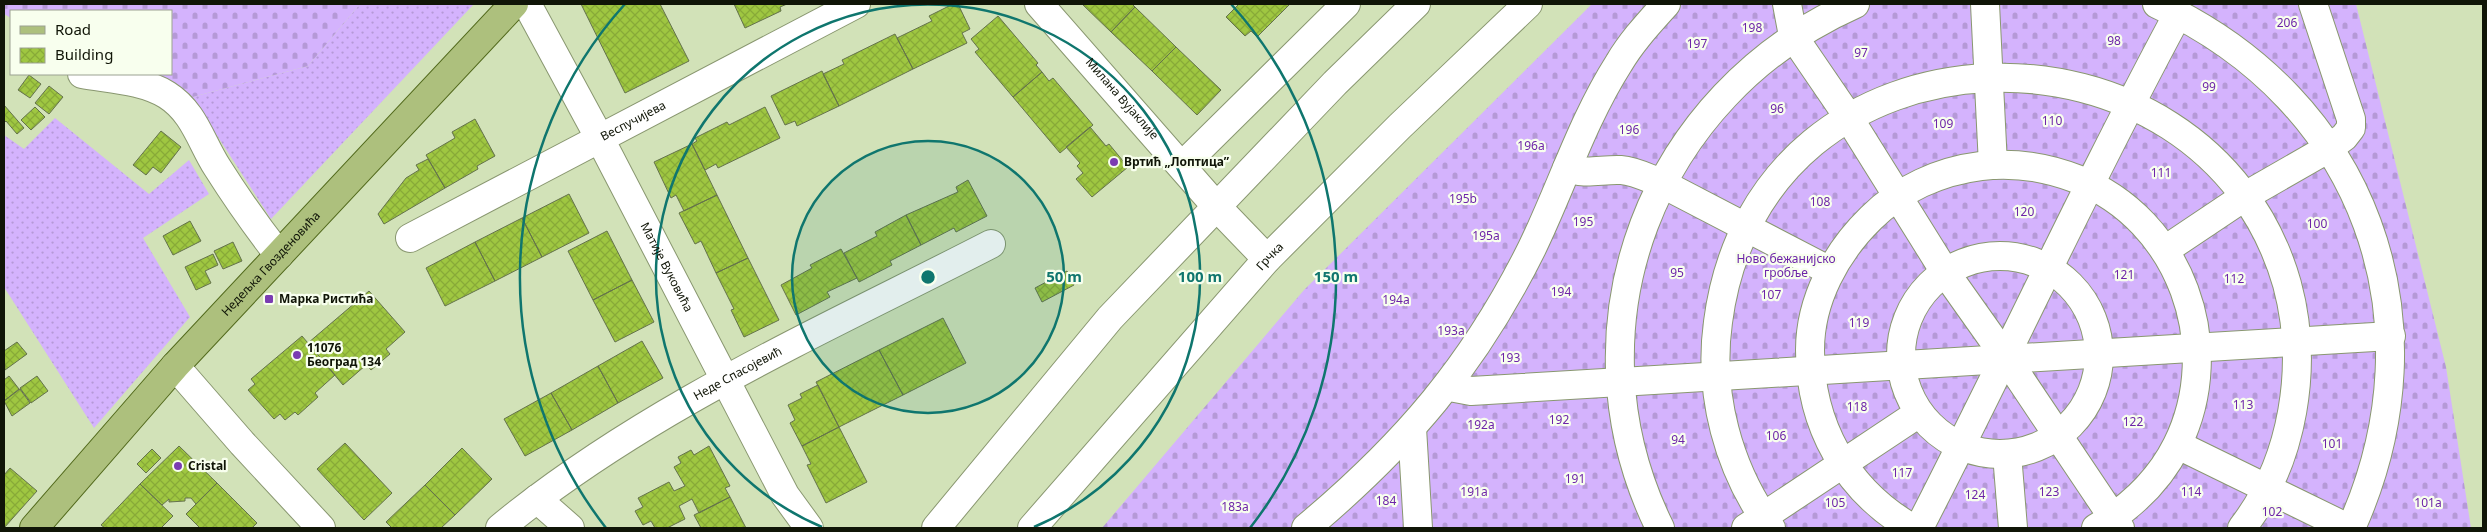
<svg xmlns="http://www.w3.org/2000/svg" width="2487" height="532" font-family="'Noto Sans',sans-serif">
<style>
.grass{fill:url(#grass-dots)}
.cemetery{fill:url(#cemetery-stones)}
.building{fill:url(#building-cross-hatch);stroke:#64724c}
.lines{fill:none;stroke-linecap:round;stroke-linejoin:round}
.minor-casing{stroke:#899770;stroke-width:30}
.major-casing{stroke:#52691c;stroke-width:30}
.minor{stroke:#fff;stroke-width:28}
.major{stroke:#adc07d;stroke-width:28}
.ring{fill:none;stroke:#0f766e;stroke-width:2.5}
.poi-dot{fill:#7a3cb2;stroke:#f8ffee;stroke-width:2}
.labels{text-anchor:middle;stroke-width:4.5;stroke-linejoin:round;paint-order:stroke}
.park-label{font-size:12px;fill:#6d24a8;stroke:#f8ffee}
.street-label{font-size:12px;fill:#101507;stroke:#f8ffee}
.poi-label{font-size:12px;font-weight:bold;fill:#101507;stroke:#f8ffee;text-anchor:start}
.centre{fill:#0f766e;stroke:#f8ffee;stroke-width:2.5}
.ring-label{font-size:15px;text-anchor:middle;font-weight:bold;fill:#0f766e;stroke:#f8ffee;stroke-width:4.5;stroke-linejoin:round;paint-order:stroke}
</style>
<defs>
<pattern id="grass-dots" width="8" height="8" patternUnits="userSpaceOnUse" patternTransform="scale(1.25)"><rect width="8" height="8" fill="#d4b3fd"/><path d="M2 2h.1M6 6h.1" fill="none" stroke="#b599d7" stroke-width="1.8" stroke-linecap="round"/></pattern>
<pattern id="cemetery-stones" width="16" height="16" patternUnits="userSpaceOnUse" patternTransform="scale(1.25)"><rect width="16" height="16" fill="#d4b3fd"/><path d="M2 7V4a2 2 0 0 1 4 0v3zM10 15v-3a2 2 0 0 1 4 0v3z" fill="#b599d7"/></pattern>
<pattern id="building-cross-hatch" width="8" height="8" patternUnits="userSpaceOnUse" patternTransform="scale(1.25)"><rect width="8" height="8" fill="#9fc741"/><path d="M0 0l8 8M0 8l8-8" fill="none" stroke="#88aa38"/></pattern>
</defs>
<rect width="100%" height="100%" fill="#d2e2b8"/>
<path class="grass" d="M360,4H474L271,219L203,114L185,99L308,66Z
M55,118L149,194L189,160L209,194L143,238L190,317L94,428L4,287V135L24,149Z"/>
<path class="cemetery" d="M4,4H360L308,66L185,99L155,74H171V11H11V18L4,14Z
M1592,4H2356L2446,367L2471,528H1102L1304,290Z"/>
<path class="building" d="M581,4H660L689,61L625,93Z
M734,4H787L780,7L781,11L745,28Z
M953,4H958L970,29L962,33L967,43L913,69L897,38L932,21L929,16Z
M1082,4H1132L1135,7L1111,32Z
M1239,4H1290L1257,37L1251,31L1245,36L1226,17Z
M1135,7L1176,47L1152,71L1111,32Z
M998,16L1038,63L1036,65L1042,72L1013,97L975,52L979,49L971,39Z
M895,34L913,69L839,106L823,74L844,64L842,60Z
M1176,47L1221,90L1197,115L1152,71Z
M822,71L839,106L797,126L795,121L785,125L771,96Z
M1042,72L1049,81L1053,78L1093,125L1060,153L1013,97Z
M29,75L41,84L30,98L18,90Z
M49,86L63,97L49,114L35,103Z
M4,105L24,128L17,134L6,121L4,123Z
M35,107L45,117L31,130L21,120Z
M765,107L780,138L718,168L716,164L705,170L692,144L697,141L695,138L727,122L729,125Z
M475,119L495,156L477,166L478,169L445,188L426,155L455,138L452,132Z
M1090,127L1106,146L1109,144L1128,167L1092,197L1076,179L1083,173L1077,166L1080,163L1066,147Z
M161,131L181,147L161,173L153,167L146,175L133,165Z
M692,144L717,195L684,211L676,195L671,198L654,162Z
M428,159L445,188L384,224L378,214L406,178L419,170L416,165Z
M968,180L987,216L956,232L954,228L921,245L906,215L958,192L956,187Z
M569,194L589,233L542,257L522,218Z
M717,195L748,258L716,273L701,241L695,244L679,213Z
M906,215L921,245L890,261L892,265L859,282L844,253L877,236L875,232Z
M522,218L542,257L495,281L475,242Z
M190,221L201,241L173,255L163,236Z
M607,231L632,280L593,300L568,251Z
M233,242L242,261L223,269L214,251Z
M475,242L495,281L445,306L426,268Z
M841,249L857,278L827,292L830,297L796,315L781,285L812,268L810,265Z
M213,254L218,265L205,271L211,283L196,290L185,267Z
M748,258L779,320L744,337L731,310L734,309L716,273Z
M1067,271L1074,285L1042,302L1035,288Z
M632,280L654,322L615,342L593,300Z
M369,291L405,332L386,349L390,354L371,370L366,365L343,385L308,343Z
M943,318L966,363L903,395L879,350Z
M302,336L335,375L315,393L318,397L298,415L295,412L285,420L280,414L274,419L248,390L255,384L251,379Z
M642,341L663,378L618,403L598,366Z
M17,342L27,354L5,370L4,351Z
M879,350L903,395L839,427L816,382Z
M598,366L618,403L572,430L551,393Z
M9,376L19,389L4,401V380Z
M37,376L48,391L31,403L20,388Z
M818,385L839,427L802,446L790,423L795,420L788,405L802,398L800,394Z
M20,389L30,403L12,416L4,401Z
M551,393L572,430L525,456L504,419Z
M839,427L867,482L826,503L807,465L811,464L802,446Z
M345,443L392,493L364,520L317,469Z
M179,446L217,483L196,504L191,498H185V501L169,502V499L162,505L140,484Z
M709,446L730,486L725,488L730,497L699,513L692,499L679,506L685,519L667,528H655L651,521L643,525L635,511L643,507L638,498L669,482L674,491L685,486L674,467L681,463L678,457L691,450L694,455Z
M462,448L492,479L455,515L425,485Z
M152,449L161,458L146,473L137,464Z
M10,468L37,491L4,528V475Z
M217,483L257,523L252,528H200L186,514Z
M140,484L173,516L161,528H105L101,525Z
M425,485L455,515L441,528H392L386,522Z
M730,497L746,528H701L694,515Z"/>
<g class="lines">
<g class="minor-casing">
<g id="minor">
<path id="s1" d="M527,4L599,137L785,495L809,528"/>
<path id="s2" d="M1039,4L1216,206L1267,259"/>
<path d="M1787,4L1793,36L1847,115L1945,272L2006,358L2120,528"/>
<path d="M1985,4L1993,165"/>
<path d="M2157,4C2365,100 2445,320 2351,528"/>
<path d="M82,74C110,79 143,80 167,95C194,112 201,142 217,167C236,197 257,227 279,255"/>
<path d="M1182,166L1346,4"/>
<path d="M1567,168C1585,175 1602,169 1621,170C1635,171 1648,178 1661,183L1830,271"/>
<path id="s3" d="M410,238L856,4"/>
<path d="M2165,250L2247,195L2329,148L2344,137L2351,128V119L2313,4"/>
<circle cx="2000" cy="355" r="99"/>
<path d="M175,366L242,443L321,528"/>
<path d="M1449,384L1455,388L1471,391L2391,336"/>
<path d="M1412,428L1418,528"/>
<path d="M2178,445L2348,528"/>
<path d="M2007,454L2013,528"/>
<path d="M537,499L570,528"/>
<path id="s4" d="M500,528C646,408 824,330 991,244"/>
<path d="M936,528L1110,318L1335,83L1416,4"/>
<path id="s5" d="M1032,528L1267,259L1400,126L1528,4"/>
<path d="M1306,528C1405,445 1474,365 1532,248C1562,186 1582,121 1619,63C1632,41 1649,23 1666,4"/>
<path d="M1660,528C1561,327 1652,94 1855,4"/>
<path d="M1746,528L1919,413"/>
<path d="M1771,528C1728,469 1708,394 1718,322C1759,6 2206,0 2287,284C2309,365 2294,461 2242,528"/>
<path d="M1912,528C1846,490 1810,425 1810,350C1810,300 1836,252 1871,218C1900,189 1940,171 1981,166C2014,162 2046,167 2077,179C2181,220 2226,346 2177,445C2159,481 2130,508 2096,528"/>
<path d="M1919,528C2007,357 2087,183 2178,14"/>
</g>
</g>
<g class="major-casing">
<g id="major">
<path id="s6" d="M34,528L175,366L514,4"/>
</g>
</g>
<use href="#minor" class="minor"/>
<use href="#major" class="major"/>
</g>
<circle cx="928" cy="277" r="136" fill="#0f766e" fill-opacity=".12"/>
<g class="ring">
<circle cx="928" cy="277" r="136"/>
<path d="M822 527A272 272 0 1 1 1034 527"/>
<path d="M606 528A408 408 0 0 1 625 4M1231 4A408 408 0 0 1 1250 528"/>
</g>
<g class="poi-dot">
<circle cx="1114" cy="162" r="5"/>
<rect x="264" y="294" width="10" height="10" rx="2.5"/>
<circle cx="297" cy="355" r="5"/>
<circle cx="178" cy="466" r="5"/>
</g>
<g class="labels">
<g class="park-label">
<text x="2287" y="27">206</text>
<text x="1752" y="32">198</text>
<text x="2114" y="45">98</text>
<text x="1697" y="48">197</text>
<text x="1861" y="57">97</text>
<text x="2209" y="91">99</text>
<text x="1777" y="113">96</text>
<text x="2052" y="125">110</text>
<text x="1943" y="128">109</text>
<text x="1629" y="134">196</text>
<text x="1531" y="150">196a</text>
<text x="2161" y="177">111</text>
<text x="1463" y="203">195b</text>
<text x="1820" y="206">108</text>
<text x="2024" y="216">120</text>
<text x="1583" y="226">195</text>
<text x="2317" y="228">100</text>
<text x="1486" y="240">195a</text>
<text x="1786" y="263">Ново бежанијско<tspan x="1786" dy="14">гробље</tspan></text>
<text x="1677" y="277">95</text>
<text x="2124" y="279">121</text>
<text x="2234" y="283">112</text>
<text x="1561" y="296">194</text>
<text x="1771" y="299">107</text>
<text x="1396" y="304">194a</text>
<text x="1859" y="327">119</text>
<text x="1451" y="335">193a</text>
<text x="1510" y="362">193</text>
<text x="2243" y="409">113</text>
<text x="1857" y="411">118</text>
<text x="1559" y="424">192</text>
<text x="2133" y="426">122</text>
<text x="1481" y="429">192а</text>
<text x="1776" y="440">106</text>
<text x="1678" y="444">94</text>
<text x="2332" y="448">101</text>
<text x="1902" y="477">117</text>
<text x="1575" y="483">191</text>
<text x="1474" y="496">191a</text>
<text x="2049" y="496">123</text>
<text x="2191" y="496">114</text>
<text x="1975" y="499">124</text>
<text x="1386" y="505">184</text>
<text x="1835" y="507">105</text>
<text x="2428" y="507">101a</text>
<text x="1235" y="511">183a</text>
<text x="2272" y="516">102</text>
</g>
<g class="street-label">
<text dy="4" stroke="none"><textPath href="#s2" startOffset="126">Милана Вујаклије</textPath></text>
<text dy="4" stroke="none"><textPath href="#s3" startOffset="252">Веспучијева</textPath></text>
<text dy="4" stroke="none"><textPath href="#s5" startOffset="361">Грчка</textPath></text>
<text dy="4" stroke="none"><textPath href="#s6" startOffset="355">Недељка Гвозденовића</textPath></text>
<text dy="4" stroke="none"><textPath href="#s1" startOffset="298">Матије Вуковића</textPath></text>
<text dy="4" stroke="none"><textPath href="#s4" startOffset="284">Неде Спасојевић</textPath></text>
</g>
<g class="poi-label">
<text x="1124" y="166">Вртић „Лоптица”</text>
<text x="279" y="303">Марка Ристића</text>
<text x="307" y="352">11076<tspan x="307" dy="14">Београд 134</tspan></text>
<text x="188" y="470">Cristal</text>
</g>
</g>
<circle cx="928" cy="277" r="8" class="centre"/>
<g class="ring-label">
<text x="1064" y="282">50 m</text>
<text x="1200" y="282">100 m</text>
<text x="1336" y="282">150 m</text>
</g>
<rect width="2487" height="532" fill="none" stroke="#101507" stroke-width="10"/>
<rect x="10" y="10" width="162" height="65" fill="#f8ffee" stroke="#9ba192"/>
<rect x="20" y="26" width="25" height="8" fill="#adc07d" stroke="#9ba192"/>
<text x="55" y="35" font-size="15" fill="#101507">Road</text>
<rect x="20" y="48" width="25" height="15" fill="url(#building-cross-hatch)" stroke="#9ba192"/>
<text x="55" y="60" font-size="15" fill="#101507">Building</text>
</svg>
